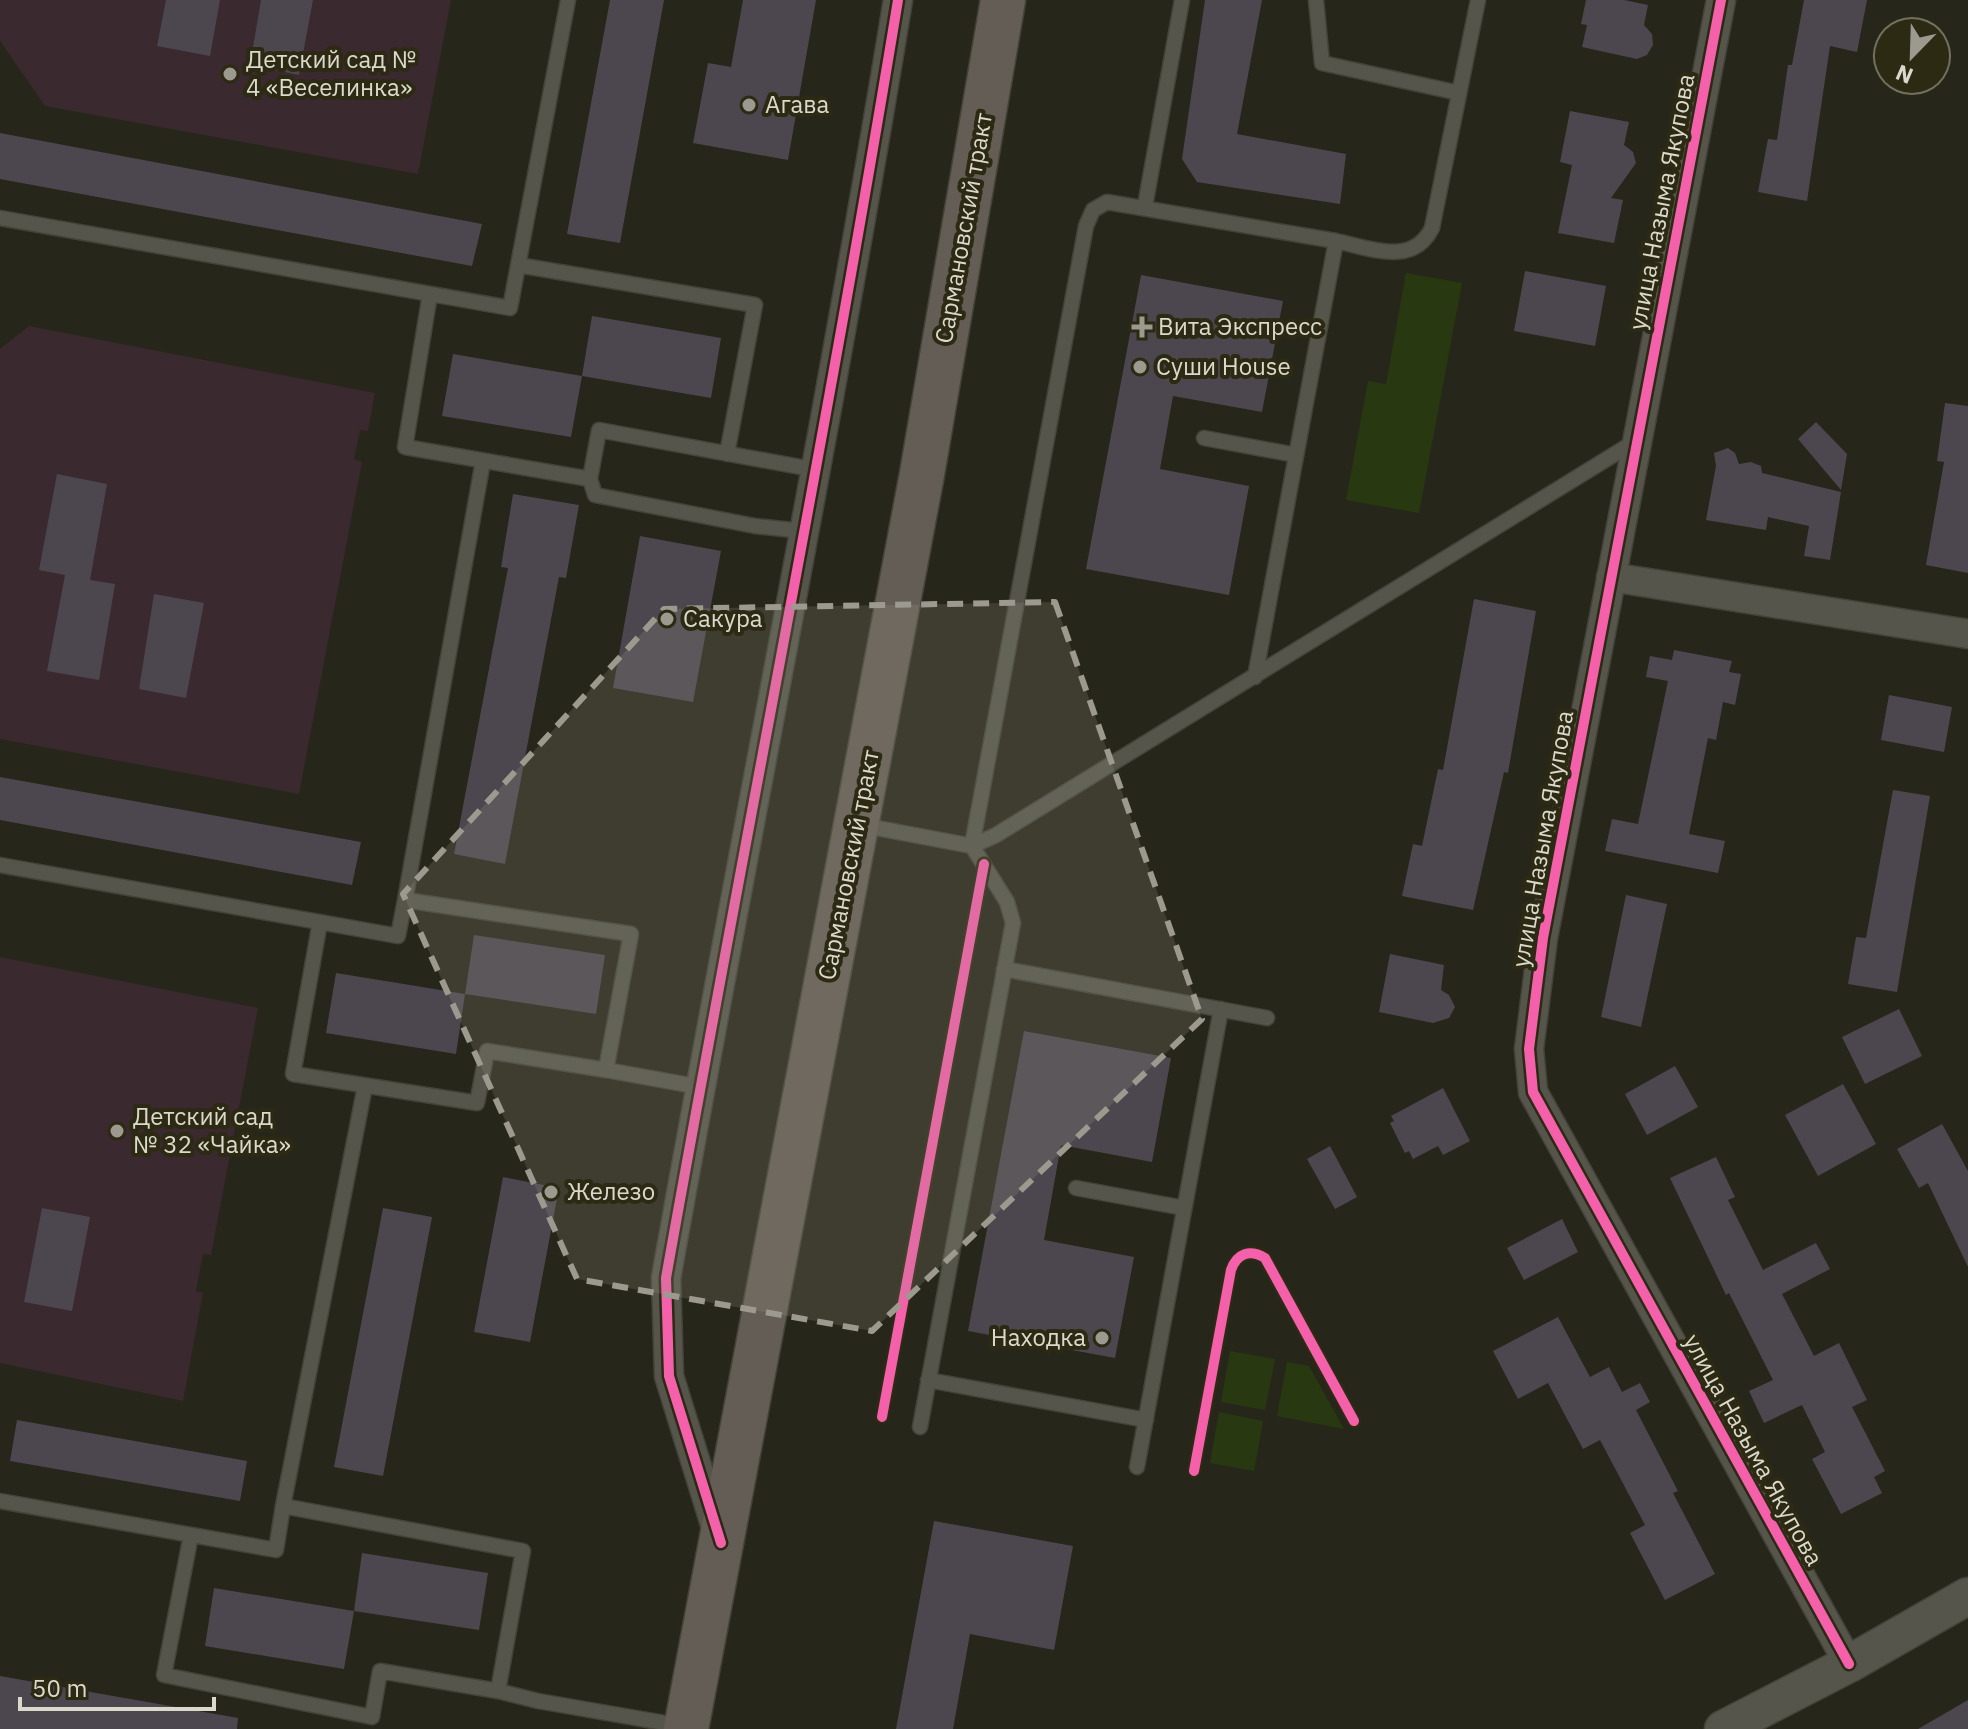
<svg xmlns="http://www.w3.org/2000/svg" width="1968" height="1729" font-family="'IBM Plex Sans',sans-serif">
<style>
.education{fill:#3a292e}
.green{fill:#283912}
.building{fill:#4c474f}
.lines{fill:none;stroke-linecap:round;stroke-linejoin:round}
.service-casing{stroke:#444339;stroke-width:17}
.minor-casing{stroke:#444339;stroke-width:31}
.tertiary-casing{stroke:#444339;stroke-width:39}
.primary-casing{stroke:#444339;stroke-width:47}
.service{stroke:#56554c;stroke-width:14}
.minor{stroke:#56554c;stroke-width:28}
.tertiary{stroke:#56554c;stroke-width:36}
.primary{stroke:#645d56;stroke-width:44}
.cycleway-casing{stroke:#2d2a14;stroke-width:15}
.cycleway{stroke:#f560ab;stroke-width:10}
.marked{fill:#9c9a8e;fill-opacity:0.2;stroke:#9c9a8e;stroke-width:6;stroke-dasharray:16 10;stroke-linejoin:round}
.poi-dot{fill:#9c9a8e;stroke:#2d2a14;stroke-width:3}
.labels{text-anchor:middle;stroke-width:8;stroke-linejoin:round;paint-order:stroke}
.poi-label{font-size:24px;fill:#dbd9cc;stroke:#2d2a14;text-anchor:start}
.street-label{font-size:24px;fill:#dbd9cc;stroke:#2d2a14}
</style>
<rect width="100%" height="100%" fill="#27261a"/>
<path class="education" d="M0,0H451L418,174L45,106L0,41Z
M29,326L375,393L368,431L360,430L354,459L362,462L299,794L0,739V349Z
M0,957L258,1008L211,1255L203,1254L196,1291L203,1293L183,1401L0,1363Z"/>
<path class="green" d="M1406,273L1462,283L1419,513L1346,500L1368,381L1386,384Z
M1230,1351L1275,1359L1265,1410L1221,1402Z
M1287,1362L1309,1366L1344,1429L1277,1416Z
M1219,1412L1263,1421L1254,1471L1210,1463Z"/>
<path class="building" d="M166,0H220L210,56L157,46Z
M261,0H313L299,75L250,65Z
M610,0H664L620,243L567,234Z
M743,0H816L788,160L693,143L708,63L731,67Z
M1205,0H1262L1237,134L1346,154L1340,204L1197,182L1182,159Z
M1586,0H1624L1648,5L1644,25L1652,34L1653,45L1647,55L1637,59L1582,47L1587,25L1581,24Z
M1804,0H1867L1857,52L1830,46L1807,201L1758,192L1768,139L1777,140L1788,65H1792Z
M1570,111L1629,122L1624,145L1633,152L1636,163L1611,198L1623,200L1614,243L1558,233L1572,165L1560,162Z
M0,133L482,224L472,266L0,179Z
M1525,271L1606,286L1595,346L1514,331Z
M1141,275L1283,301L1262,412L1173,396L1160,469L1249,486L1229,595L1086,569Z
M592,316L721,338L711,398L582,376Z
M453,354L582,376L571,437L442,416Z
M1945,403L1968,406V573L1926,565L1944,462L1937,461Z
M1816,422L1847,454L1841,490L1798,439Z
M1728,448L1735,453L1739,464L1751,462L1761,466L1762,473L1841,492L1830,560L1804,556L1809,526L1768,517L1766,530L1706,520L1716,466L1714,453Z
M57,474L107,484L90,580L115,584L99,680L47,671L65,575L39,570Z
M513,494L579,505L566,578L559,577L505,864L454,854L508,568L501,567Z
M640,536L721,551L693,702L613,688Z
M154,594L204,603L186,698L139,689Z
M1474,599L1536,611L1508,773L1504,772L1473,910L1402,896L1413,844L1422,846L1438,769L1443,770Z
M1674,650L1732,661L1729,672L1741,674L1735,705L1723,702L1716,740L1708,738L1689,834L1725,841L1718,873L1605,851L1612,819L1638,824L1668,681L1646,677L1650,656L1672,660Z
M1889,695L1952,707L1944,752L1881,740Z
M0,777L361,842L352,885L0,820Z
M1893,790L1930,796L1897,992L1848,984L1856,937L1866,938Z
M1626,895L1667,904L1641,1027L1601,1017Z
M474,935L605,955L596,1014L465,994Z
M1390,954L1444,965L1441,990L1449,995L1455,1007L1449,1018L1433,1023L1379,1012Z
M336,973L465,994L456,1054L326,1033Z
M1899,1009L1922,1056L1865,1084L1842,1037Z
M1024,1031L1171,1058L1152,1162L1061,1145L1044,1240L1134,1257L1115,1358L968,1331Z
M1675,1066L1698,1107L1647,1135L1625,1094Z
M1843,1084L1876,1144L1818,1176L1785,1115Z
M1443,1088L1470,1141L1443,1155L1438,1146L1413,1159L1409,1151L1405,1153L1390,1123L1394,1121L1391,1116Z
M1942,1124L1968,1171V1267L1928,1183L1919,1188L1897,1149Z
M1330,1146L1357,1197L1335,1209L1307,1159Z
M1716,1157L1735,1197L1728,1200L1763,1270L1816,1243L1830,1269L1782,1294L1814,1356L1839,1343L1867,1400L1852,1407L1885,1471L1874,1477L1882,1493L1841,1514L1812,1459L1825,1452L1802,1405L1764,1423L1749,1391L1773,1380L1729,1293L1726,1295L1670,1178Z
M503,1177L559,1188L530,1342L474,1332Z
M42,1208L90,1217L72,1311L24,1302Z
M383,1208L432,1217L383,1476L334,1467Z
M1562,1219L1578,1252L1524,1280L1507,1248Z
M1558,1317L1590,1377L1609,1367L1622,1392L1640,1383L1650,1402L1636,1410L1678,1491L1673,1493L1715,1574L1665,1600L1630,1533L1645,1525L1600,1440L1583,1449L1548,1383L1518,1399L1493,1351Z
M17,1420L247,1461L240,1501L10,1461Z
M934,1521L1073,1546L1054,1650L970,1634L953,1729H896Z
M362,1553L488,1573L479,1630L354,1611Z
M214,1588L354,1611L344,1669L205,1646Z
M0,1676L238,1718L237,1729H0Z
M1968,1700V1729H1918Z"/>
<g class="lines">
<g class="service-casing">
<path id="service" d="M1316,0L1322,63L1459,93
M1145,206L1182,0
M0,218L510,308L568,0
M1336,241C1370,248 1413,267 1432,228L1478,0
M518,265L755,305L727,454
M430,294L405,447L590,479L599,430L817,470
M1204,438L1296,455
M590,479L595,495L755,526L802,531
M861,825L972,846L996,835L1636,441
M0,865L398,936L405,900L631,934L606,1070L700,1087
M405,900L483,461
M320,922L293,1074L477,1103L487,1051L606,1070
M1004,969L1267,1018
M1076,1188L1184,1208
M928,1380L1146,1420
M920,1427L1013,923L1007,902L972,846L1086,226L1093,210L1107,202L1336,241L1255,677
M1137,1467L1221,1009
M0,1501L276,1550L283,1506L523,1551L498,1691L538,1701L682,1726
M283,1506L365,1086
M191,1535L164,1675L372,1717L380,1671L498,1691"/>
</g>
<g class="minor-casing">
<path id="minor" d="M1721,0L1543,938L1529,1049L1533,1092L1849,1664
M1611,577L1968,634
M718,1534L669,1376L666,1278C742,851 828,427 898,0"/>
</g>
<g class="tertiary-casing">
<path id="tertiary" d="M1723,1729L1849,1664L1968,1596"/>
</g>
<g class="primary-casing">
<path id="primary" d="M686,1729L922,474L1003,0"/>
</g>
<use href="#service" class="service"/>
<use href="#minor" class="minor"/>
<use href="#tertiary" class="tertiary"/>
<use href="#primary" class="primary"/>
<g class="cycleway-casing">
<path id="cycleway" d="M1721,0L1543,938L1529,1049L1533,1092L1849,1664
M882,1417L984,864
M1194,1471L1231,1270C1237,1253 1250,1249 1265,1258L1354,1421
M721,1543L669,1376L666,1278C742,851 828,427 898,0"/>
</g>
<use href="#cycleway" class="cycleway"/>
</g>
<path class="marked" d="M1055,602L1202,1019L872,1331L577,1279L403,894L664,609Z"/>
<g class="poi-dot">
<circle cx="230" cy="74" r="8"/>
<circle cx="749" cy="105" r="8"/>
<path d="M1138 315h8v8h8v8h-8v8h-8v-8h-8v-8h8z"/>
<circle cx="1140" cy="367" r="8"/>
<circle cx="667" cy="619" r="8"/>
<circle cx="117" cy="1131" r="8"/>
<circle cx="551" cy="1192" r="8"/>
<circle cx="1102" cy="1338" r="8"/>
</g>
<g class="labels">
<g class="poi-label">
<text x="246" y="68">Детский сад №<tspan x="246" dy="28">4 «Веселинка»</tspan></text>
<text x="765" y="113">Агава</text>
<text x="1158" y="335">Вита Экспресс</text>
<text x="1156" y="375">Суши House</text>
<text x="683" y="627">Сакура</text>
<text x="133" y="1125">Детский сад<tspan x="133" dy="28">№ 32 «Чайка»</tspan></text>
<text x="567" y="1200">Железо</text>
<text x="1086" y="1346" text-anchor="end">Находка</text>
</g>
<g class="street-label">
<text transform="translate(1662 202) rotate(-79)" y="8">улица Назыма Якупова</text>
<text transform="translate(964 228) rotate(-80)" y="8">Сармановский тракт</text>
<text transform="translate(1543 839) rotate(-80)" y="8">улица Назыма Якупова</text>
<text transform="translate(849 865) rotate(-79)" y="8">Сармановский тракт</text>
<text transform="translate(1753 1450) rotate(61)" y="8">улица Назыма Якупова</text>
</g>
</g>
<g transform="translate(1912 56) rotate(203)"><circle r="38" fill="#2d2a14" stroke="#73705e" stroke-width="2"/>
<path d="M0-6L14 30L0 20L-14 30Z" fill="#9c9a8e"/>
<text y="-12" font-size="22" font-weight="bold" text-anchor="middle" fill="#dbd9cc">N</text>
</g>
<path d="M20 1697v12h194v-12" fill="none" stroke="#dbd9cc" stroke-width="4"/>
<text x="32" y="1697" font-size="24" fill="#dbd9cc" stroke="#2d2a14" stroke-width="6" paint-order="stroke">50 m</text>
</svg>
